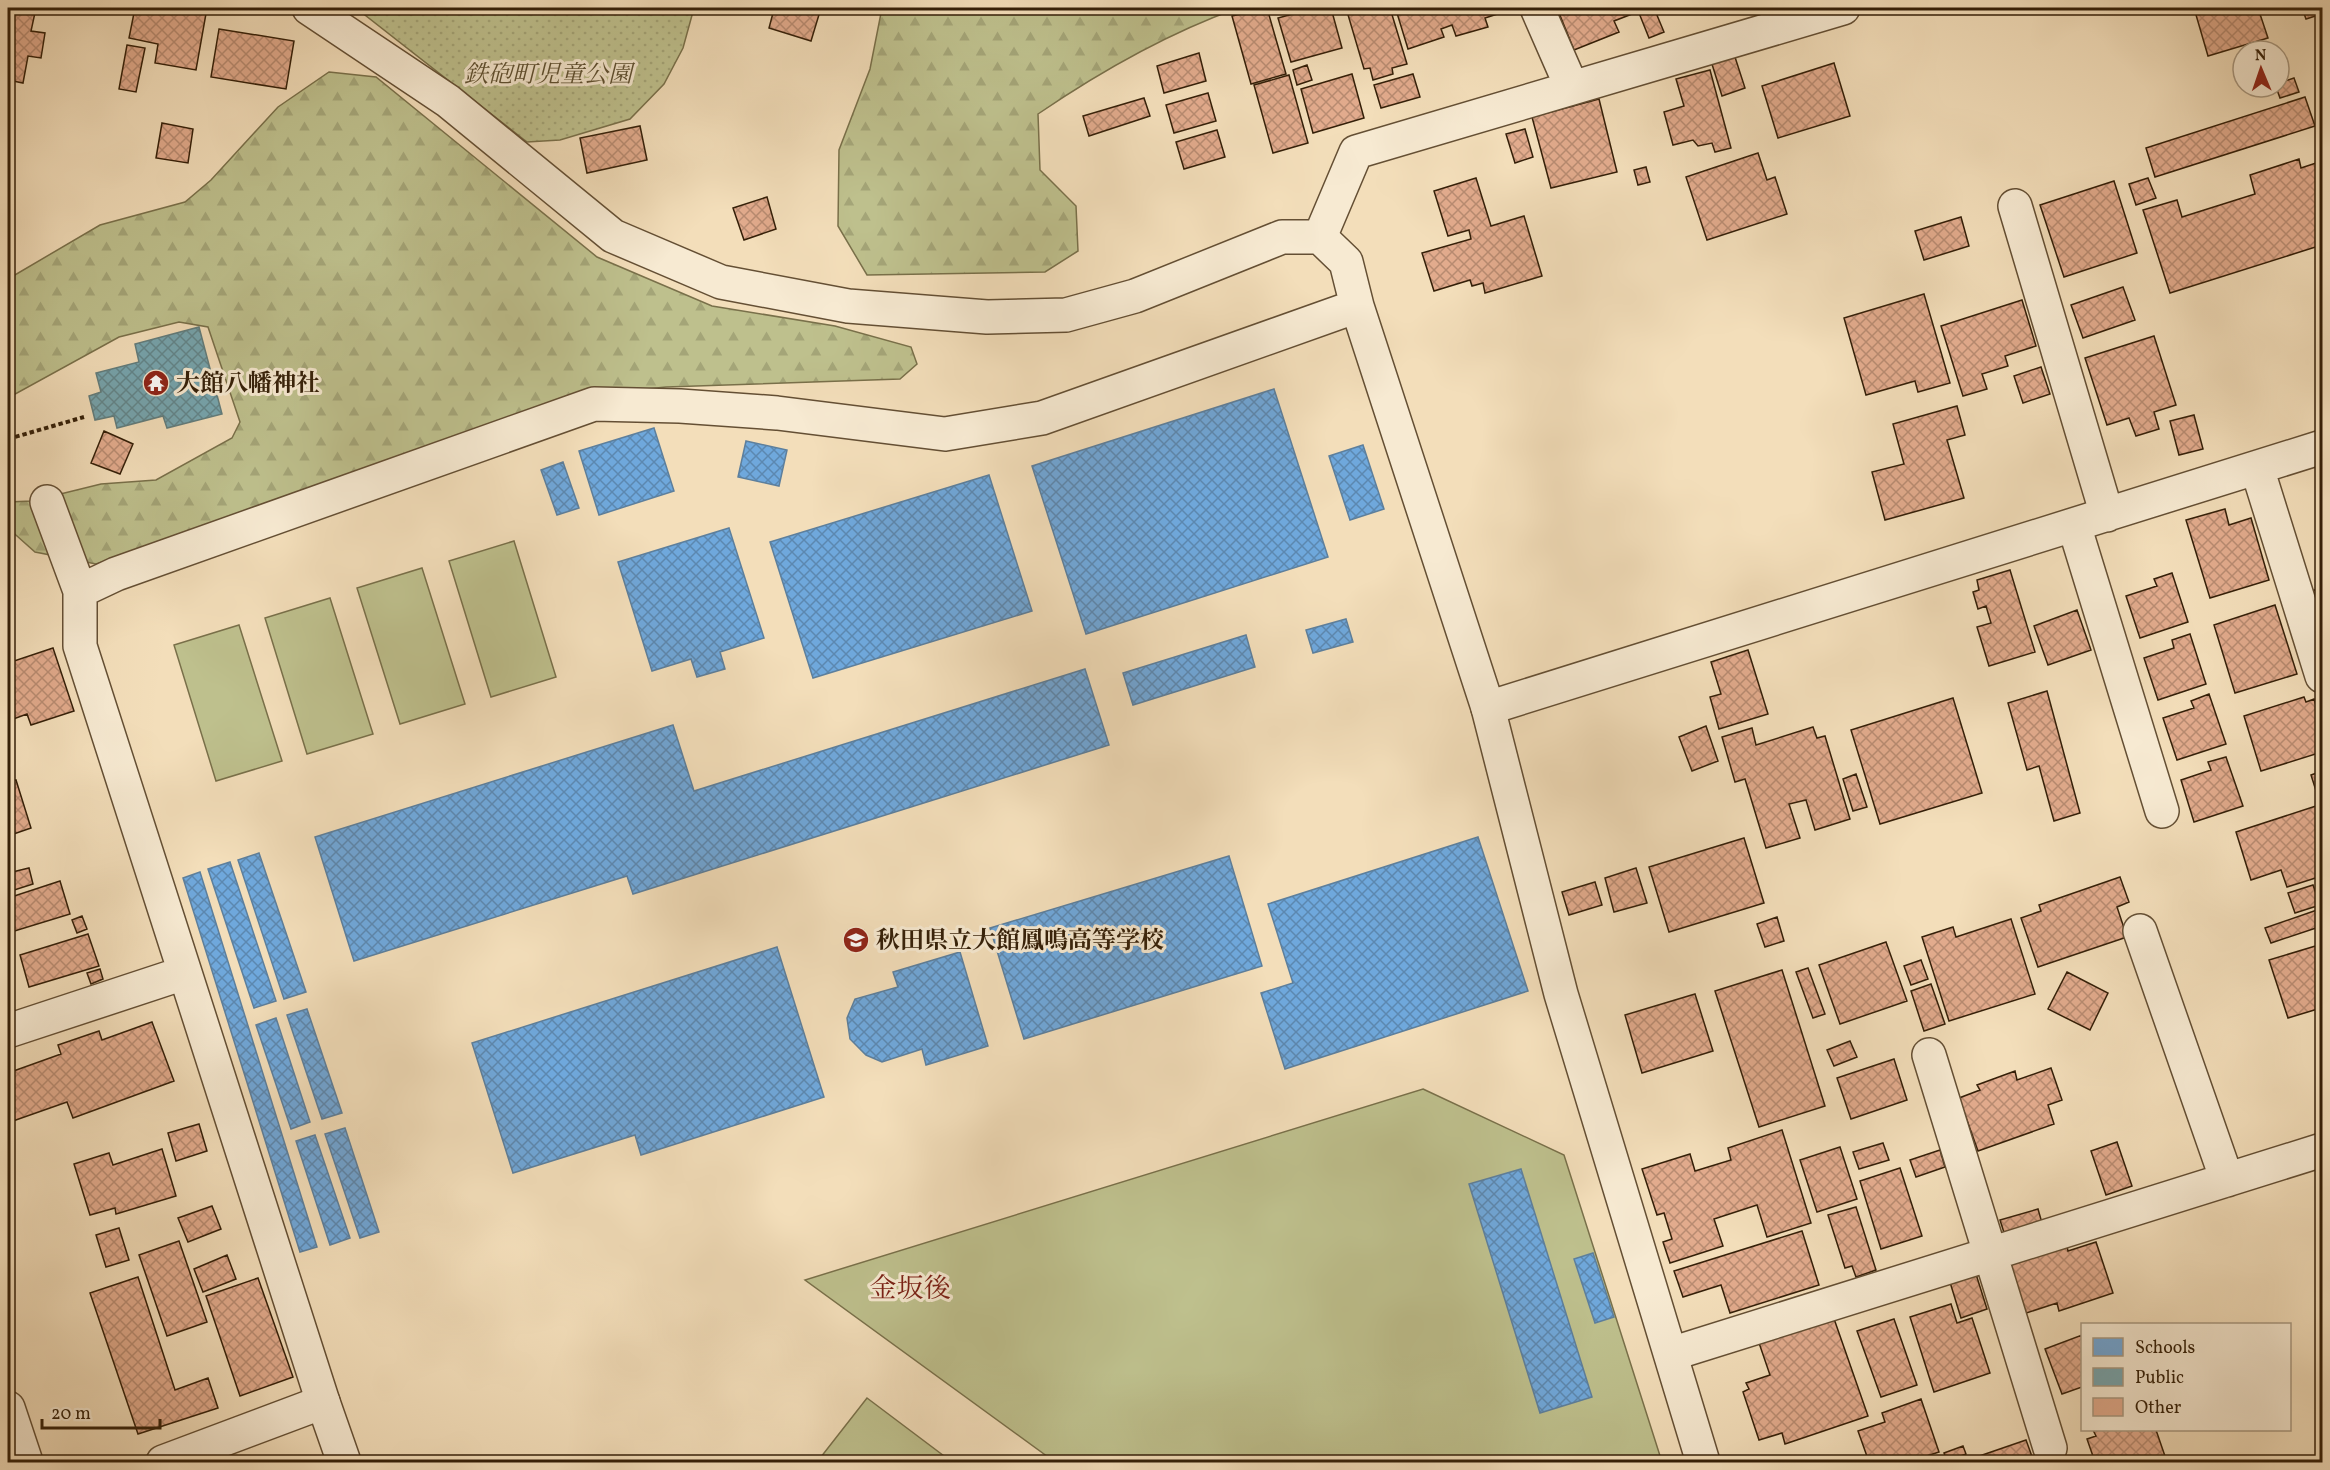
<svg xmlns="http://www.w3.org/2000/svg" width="2330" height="1470" font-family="Vollkorn,'Noto Serif JP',serif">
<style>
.grass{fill:#bec08d;stroke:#79704a;stroke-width:1.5}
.forest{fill:url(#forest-firs);stroke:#79704a;stroke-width:1.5}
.park{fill:url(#park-dots);stroke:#79704a;stroke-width:1.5}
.schools{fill:url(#schools-cross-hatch);stroke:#5d7f9c;stroke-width:1.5}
.public{fill:url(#public-cross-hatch);stroke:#627d7d;stroke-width:1.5}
.building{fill:url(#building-cross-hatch);stroke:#341f08;stroke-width:1.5}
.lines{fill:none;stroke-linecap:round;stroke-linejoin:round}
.minor-casing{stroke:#644f34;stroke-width:36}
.tertiary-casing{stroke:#644f34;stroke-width:36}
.path{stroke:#341f08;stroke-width:4;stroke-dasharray:4.5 3;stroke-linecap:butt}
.minor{stroke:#f7ead2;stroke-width:33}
.tertiary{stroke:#f7ead2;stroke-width:33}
.labels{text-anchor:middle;stroke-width:6;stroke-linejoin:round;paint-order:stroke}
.park-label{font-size:24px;font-style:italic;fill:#5d4f30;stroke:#f7ead2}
.poi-label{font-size:24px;font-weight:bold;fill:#341f08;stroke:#f7ead2;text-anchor:start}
.quarter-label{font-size:27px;fill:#7a1f14;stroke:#f7ead2}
</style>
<defs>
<pattern id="forest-firs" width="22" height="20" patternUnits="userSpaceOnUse" patternTransform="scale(1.5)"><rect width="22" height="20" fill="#bec08d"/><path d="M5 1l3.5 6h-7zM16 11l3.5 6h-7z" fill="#a4a578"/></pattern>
<pattern id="park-dots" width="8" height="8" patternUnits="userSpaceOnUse" patternTransform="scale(1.5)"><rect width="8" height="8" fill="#bec08d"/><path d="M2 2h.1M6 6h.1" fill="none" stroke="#a4a578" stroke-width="1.8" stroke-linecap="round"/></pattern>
<pattern id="schools-cross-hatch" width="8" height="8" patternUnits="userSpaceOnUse" patternTransform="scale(1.5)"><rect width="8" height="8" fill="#6fa8dc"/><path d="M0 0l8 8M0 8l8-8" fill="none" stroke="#5c88b0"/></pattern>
<pattern id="public-cross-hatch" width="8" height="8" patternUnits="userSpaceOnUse" patternTransform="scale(1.5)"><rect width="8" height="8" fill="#76a5af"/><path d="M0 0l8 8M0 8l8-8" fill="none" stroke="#62868c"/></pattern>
<pattern id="building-cross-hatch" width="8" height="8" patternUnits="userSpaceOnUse" patternTransform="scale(1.5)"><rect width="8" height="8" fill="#e2ab8d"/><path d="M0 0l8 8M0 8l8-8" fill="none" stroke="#b88b71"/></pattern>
</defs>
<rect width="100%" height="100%" fill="#f3deba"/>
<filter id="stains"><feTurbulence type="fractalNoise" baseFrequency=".00333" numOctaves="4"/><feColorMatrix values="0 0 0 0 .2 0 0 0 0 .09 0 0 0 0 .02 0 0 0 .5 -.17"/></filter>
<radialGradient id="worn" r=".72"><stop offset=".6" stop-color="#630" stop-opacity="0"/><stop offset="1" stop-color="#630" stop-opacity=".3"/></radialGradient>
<path class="grass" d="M514,541L556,677L491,697L449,561Z
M422,568L465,704L400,724L357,588Z
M330,598L373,734L307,754L265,618Z
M239,625L282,761L216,781L174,645Z
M1423,1089L1564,1155L1662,1462H1055L805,1280Z
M867,1398L952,1462H817Z"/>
<path class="forest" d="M882,8H1238C1166,34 1101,71 1038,114L1040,170L1076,206L1078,251L1045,272L867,275L838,226L839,150L870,69Z
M329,72L376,77L597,257L712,306L835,326L911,347L917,364L900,379L666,387L568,397L149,547L96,564L35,552L8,528V502L32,501L101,484L156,480L232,438L240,422L208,327L179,322L119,337L8,398V279L100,225L185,202L211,180L278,107Z"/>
<path class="park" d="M356,8H694L683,48L664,84L630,119L560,140L527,142Z"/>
<path class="schools" d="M1274,389L1328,557L1086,634L1032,466Z
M654,428L674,491L599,515L579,451Z
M746,441L787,450L779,486L738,477Z
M1363,445L1384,509L1350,520L1329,456Z
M563,462L579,508L557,515L541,470Z
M989,475L1032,611L813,678L770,542Z
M729,528L764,638L720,652L725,669L697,677L691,659L652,671L618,562Z
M1346,619L1353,642L1313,653L1306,630Z
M1246,635L1255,667L1133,705L1123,673Z
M1085,669L1109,745L633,894L627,876L354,961L315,837L673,725L694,791Z
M1478,837L1528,991L1285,1069L1261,993L1293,983L1268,904Z
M259,853L306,992L284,999L238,860Z
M1229,856L1262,966L1024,1039L990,928Z
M230,862L276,1001L254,1008L208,869Z
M200,872L317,1247L300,1252L183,878Z
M777,947L824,1097L641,1155L635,1135L513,1173L472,1043Z
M960,952L988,1046L926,1065L922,1049L882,1062L866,1055L850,1039L847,1018L855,999L898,987L893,972Z
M307,1009L342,1113L322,1119L287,1015Z
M276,1018L310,1122L291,1129L256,1025Z
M345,1128L379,1232L360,1238L325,1134Z
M315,1135L350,1238L330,1245L296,1141Z
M1521,1169L1592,1397L1540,1413L1469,1184Z
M1593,1253L1614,1317L1595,1323L1574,1259Z"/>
<path class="public" d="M199,327L222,414L167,428L163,416L117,428L114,416L95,420L89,396L101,392L96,373L139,362L135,344Z"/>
<path class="building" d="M8,8H36L31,31L45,33L41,58L28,56L23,83L8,80Z
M135,8H207L196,70L155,63L158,44L129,38Z
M755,8H821L811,41L769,28L773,13Z
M1267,8L1286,74L1251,84L1232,16Z
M1315,8H1331L1342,48L1291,62L1278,18Z
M1346,8H1390L1407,64L1392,68L1393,74L1373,80L1370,68L1364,69Z
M1409,8H1506L1507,11L1485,18L1488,27L1456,36L1452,25L1441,29L1444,37L1408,49L1397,13L1409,10Z
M1557,8H1629L1632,14L1614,21L1619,32L1574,50Z
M1637,8H1654L1664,32L1649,38Z
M2194,8H2258L2268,38L2208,56Z
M2302,8H2322V14L2306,19Z
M219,29L294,41L286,89L211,77Z
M127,45L145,48L136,92L119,89Z
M1199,53L1206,81L1164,93L1157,66Z
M1734,54L1745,88L1722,96L1711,61Z
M1834,63L1850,116L1778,138L1762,86Z
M1307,65L1312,80L1297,85L1293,70Z
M1710,70L1731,148L1715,152L1712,143L1698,146L1693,140L1673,145L1664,112L1684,106L1676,79Z
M1352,74L1364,118L1313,133L1301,89Z
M1413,74L1420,97L1381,108L1374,85Z
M1289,75L1308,143L1273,153L1254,85Z
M2294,78L2299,92L2280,98L2276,87H2279V83Z
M1208,93L1216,121L1174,133L1166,105Z
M2305,97L2315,126L2155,177L2146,148Z
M1144,98L1150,116L1089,136L1083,116Z
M1599,99L1617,172L1551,188L1532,117Z
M162,123L193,129L188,163L156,158Z
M640,126L647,160L587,173L580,138Z
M1525,129L1533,157L1515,163L1506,134Z
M1217,130L1225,157L1184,169L1176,142Z
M1758,153L1767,180L1775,177L1787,214L1707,240L1686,177Z
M2299,159L2301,168L2322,161V245L2170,293L2143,210L2177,200L2182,217L2255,194L2250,175Z
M1646,167L1650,182L1638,185L1634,170Z
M1476,178L1491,226L1524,216L1542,276L1485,293L1483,283L1472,286L1470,280L1434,291L1422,253L1471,239L1469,230L1448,236L1434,191Z
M2148,178L2156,198L2136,205L2129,184Z
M2114,181L2137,253L2064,277L2040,205Z
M767,197L776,229L744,240L733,208Z
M1961,217L1969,246L1924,260L1915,231Z
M2123,287L2135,320L2083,338L2071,305Z
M1924,294L1950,383L1918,392L1915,381L1866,395L1844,318Z
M2022,300L2036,346L2005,356L2008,366L1982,374L1987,389L1963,396L1941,326Z
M2154,336L2176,405L2154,412L2159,429L2136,436L2129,418L2107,425L2085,358Z
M2041,367L2050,394L2023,403L2014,376Z
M1957,406L1965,435L1947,440L1964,498L1885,520L1872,472L1904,464L1893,424Z
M2194,415L2203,449L2179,455L2170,421Z
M104,431L133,444L120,474L91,463Z
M2225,509L2229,525L2251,518L2269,580L2210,598L2186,520Z
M2010,570L2035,652L1989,666L1977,627L1991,623L1986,606L1978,609L1973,592L1979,590L1977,580Z
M2172,573L2188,622L2140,638L2126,596L2157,586L2154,579Z
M2322,587V624L2312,591Z
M2275,605L2297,674L2235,693L2214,625Z
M2077,610L2091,650L2048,665L2034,626Z
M2190,634L2206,684L2158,700L2144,658L2174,648L2172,640Z
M53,648L74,711L31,725L27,714L8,721V663Z
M1748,650L1768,714L1719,729L1710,697L1721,694L1711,662Z
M2047,691L2080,813L2054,821L2039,766L2027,770L2008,703Z
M2209,694L2226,744L2177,760L2163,718L2194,708L2191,701Z
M2304,697L2306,702L2314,699L2322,726V752L2261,771L2244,716Z
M1953,698L1982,793L1880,824L1851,730Z
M1706,726L1718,761L1692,771L1679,737Z
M1813,727L1817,738L1825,736L1850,819L1815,830L1806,800L1789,804L1800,838L1766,848L1745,779L1735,782L1722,737L1752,728L1756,745Z
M2226,757L2243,806L2194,822L2181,780L2211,770L2208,762Z
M2322,771V793L2317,794L2311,775Z
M1856,774L1867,807L1853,811L1843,779Z
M16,780L31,828L8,836V782Z
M2316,806L2322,826V859L2319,860L2322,876L2287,887L2281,870L2251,880L2236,832Z
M1744,838L1764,903L1669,932L1649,867Z
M29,868L33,884L8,892V873Z
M1636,868L1647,903L1614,912L1605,878Z
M2120,877L2129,902L2117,907L2127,937L2038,967L2021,918L2041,911L2039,905Z
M60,881L70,914L8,933V898Z
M1595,882L1602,905L1569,915L1562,892Z
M2313,885L2320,905L2295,913L2288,893Z
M2317,910L2322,926L2271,943L2265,928Z
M82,916L87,929L77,933L72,920Z
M1777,917L1784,941L1765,947L1757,924Z
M2011,919L2035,994L1949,1021L1922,937L1953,927L1956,937Z
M88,934L99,966L29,987L20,955Z
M1886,942L1907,1001L1840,1024L1819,965Z
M2322,944V1012L2321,1008L2288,1018L2269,960Z
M1921,960L1928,979L1911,985L1904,966Z
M1808,968L1825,1014L1813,1018L1796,972Z
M100,969L103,979L91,984L87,973Z
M1782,970L1825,1106L1759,1127L1715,991Z
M2067,972L2108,993L2090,1030L2048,1009Z
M1931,984L1945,1024L1924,1031L1911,991Z
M1695,994L1713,1051L1642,1073L1625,1015Z
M152,1022L174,1081L73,1118L67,1102L13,1121L8,1104V1085L12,1084L8,1073L61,1054L58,1045L99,1031L102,1040Z
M1850,1041L1857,1057L1834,1066L1827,1050Z
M1894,1059L1907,1100L1851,1119L1837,1078Z
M2051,1068L2062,1100L2048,1105L2054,1124L1978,1151L1959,1098L1980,1090L1977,1085L2015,1071L2017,1080Z
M199,1124L207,1151L176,1161L168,1133Z
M1782,1130L1811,1223L1767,1237L1757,1205L1714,1219L1723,1246L1670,1263L1663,1242L1672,1239L1664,1213L1657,1215L1642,1169L1690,1154L1695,1171L1731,1160L1728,1148Z
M2117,1142L2132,1186L2106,1195L2091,1151Z
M1883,1143L1889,1160L1859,1169L1853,1152Z
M1840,1147L1857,1199L1817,1212L1800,1160Z
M162,1149L176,1196L116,1214L115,1208L90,1215L74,1164L109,1153L113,1165Z
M1940,1150L1945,1167L1916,1177L1910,1160Z
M1900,1168L1922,1236L1881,1249L1860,1181Z
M212,1206L221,1229L188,1242L178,1218Z
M1856,1207L1876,1270L1856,1277L1852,1266L1845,1268L1828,1215Z
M2038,1209L2044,1230L2007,1242L2000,1220Z
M119,1228L129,1260L106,1267L96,1235Z
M1802,1231L1819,1285L1730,1313L1721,1285L1683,1297L1674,1271Z
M179,1241L207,1322L167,1336L139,1255Z
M2066,1242L2068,1251L2096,1242L2113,1293L2059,1311L2057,1303L2020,1315L2003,1262Z
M227,1255L236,1279L203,1292L194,1269Z
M1975,1271L1987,1309L1961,1318L1949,1279Z
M138,1277L175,1390L208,1378L218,1408L138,1434L90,1293Z
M258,1278L293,1377L240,1396L206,1296Z
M1951,1304L1957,1323L1972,1318L1990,1373L1934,1392L1910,1317Z
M1832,1313L1868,1416L1785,1444L1782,1433L1759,1440L1743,1392L1749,1389L1746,1383L1770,1375L1758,1340Z
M1894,1319L1917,1385L1881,1397L1857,1331Z
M2082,1335V1387L2062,1394L2045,1349Z
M1921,1399L1939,1452L1908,1462H1869L1858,1431L1885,1422L1882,1413Z
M2093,1430H2156L2167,1462H2095L2087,1439L2096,1436Z
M2026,1440L2034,1462H1962Z
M1963,1446L1966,1454L1947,1461L1944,1453Z"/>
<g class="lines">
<g class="minor-casing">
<path id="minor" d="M309,8L448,101L613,236L721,282L848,306L987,317L1066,315L1135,296L1282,237H1320L1346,262L1357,306L1488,708L2322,447
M1537,8L1572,88
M2015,206L2107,515
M1320,237L1356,152L1843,8
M2257,468L2322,676
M47,502L80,591
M2074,525L2162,811
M2140,931L2227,1180
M8,1031L184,973
M1929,1055L2050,1448
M1671,1354L2322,1150
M323,1402L80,646V591L116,574L594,404L680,406L777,413L945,434L1042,418L1357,306
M8,1408L26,1462"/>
</g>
<g class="tertiary-casing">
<path id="tertiary" d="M1488,708L1561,994L1703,1462
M163,1462L323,1402L344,1462"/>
</g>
<path class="path" d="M8,439L84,417"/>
<use href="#minor" class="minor"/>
<use href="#tertiary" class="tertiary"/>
</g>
<defs>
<g id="temple-disc" transform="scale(1.35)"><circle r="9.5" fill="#8f2418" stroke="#f7ead2"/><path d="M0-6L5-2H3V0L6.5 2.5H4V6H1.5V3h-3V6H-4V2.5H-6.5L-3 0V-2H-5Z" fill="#fff"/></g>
<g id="school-disc" transform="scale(1.35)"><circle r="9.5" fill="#8f2418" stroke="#f7ead2"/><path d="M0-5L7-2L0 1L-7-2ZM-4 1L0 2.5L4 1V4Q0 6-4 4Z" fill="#fff"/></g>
</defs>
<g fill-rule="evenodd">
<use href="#temple-disc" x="156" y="383"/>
<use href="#school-disc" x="856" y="940"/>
</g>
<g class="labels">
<g class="park-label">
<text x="548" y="82">鉄砲町児童公園</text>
</g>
<g class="poi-label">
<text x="176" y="391">大館八幡神社</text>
<text x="876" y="948">秋田県立大館鳳鳴高等学校</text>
</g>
<g class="quarter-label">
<text x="910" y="1297">金坂後</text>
</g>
</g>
<rect width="2330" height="1470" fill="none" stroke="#f3deba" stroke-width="30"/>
<rect x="9" y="9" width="2312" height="1452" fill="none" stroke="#341f08" stroke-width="3"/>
<rect x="15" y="15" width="2300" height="1440" fill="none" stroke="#341f08" stroke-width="1.5"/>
<rect x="2081" y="1323" width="210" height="108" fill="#f7ead2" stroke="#a99981" stroke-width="1.5"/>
<rect x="2093" y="1338" width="30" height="18" fill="#6fa8dc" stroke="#a99981" stroke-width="1.5"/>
<text x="2135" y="1353" font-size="18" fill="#341f08">Schools</text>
<rect x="2093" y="1368" width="30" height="18" fill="#76a5af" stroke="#a99981" stroke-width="1.5"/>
<text x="2135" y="1383" font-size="18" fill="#341f08">Public</text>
<rect x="2093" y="1398" width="30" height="18" fill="#e2ab8d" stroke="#a99981" stroke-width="1.5"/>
<text x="2135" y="1413" font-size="18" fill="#341f08">Other</text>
<g transform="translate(2261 69) rotate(358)"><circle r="28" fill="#f7ead2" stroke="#a99981" stroke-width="1.5"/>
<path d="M0-4.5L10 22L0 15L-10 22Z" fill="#8f2418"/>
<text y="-9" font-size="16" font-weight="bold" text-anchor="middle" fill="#341f08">N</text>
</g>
<path d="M42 1419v9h118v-9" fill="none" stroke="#341f08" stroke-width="3"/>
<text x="51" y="1419" font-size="18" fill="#341f08" stroke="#f7ead2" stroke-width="4.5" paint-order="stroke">20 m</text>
<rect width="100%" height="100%" filter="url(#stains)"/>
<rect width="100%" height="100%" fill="url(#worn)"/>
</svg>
